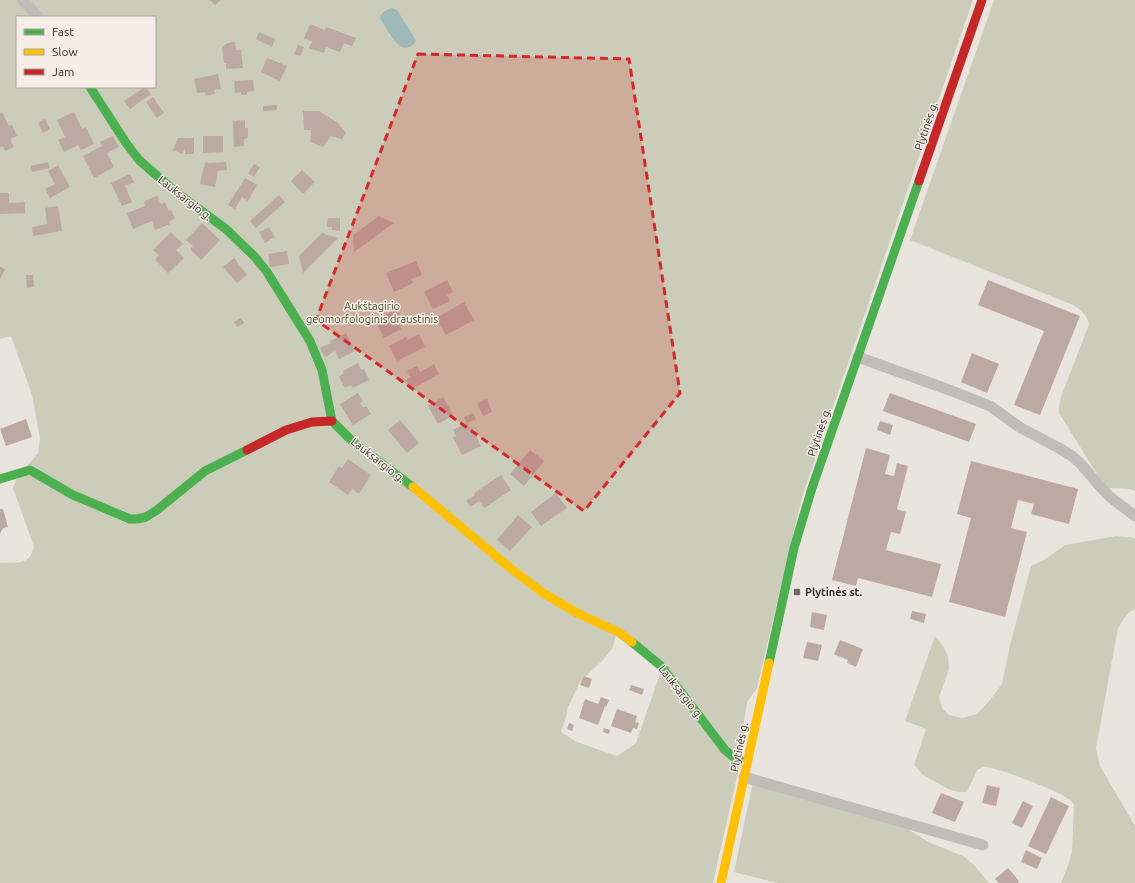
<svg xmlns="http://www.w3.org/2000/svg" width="1135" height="883" font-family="Ubuntu,sans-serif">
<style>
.green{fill:#cbcdba;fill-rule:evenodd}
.water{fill:#9eb9b8}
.building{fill:#bba9a2}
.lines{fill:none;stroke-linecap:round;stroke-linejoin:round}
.street{stroke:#c2bcb8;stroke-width:11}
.fast{stroke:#4caf50;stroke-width:9}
.slow{stroke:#ffc107;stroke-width:9}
.jam{stroke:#c62828;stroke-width:9}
.marked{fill:#d62828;fill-opacity:0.2;stroke:#d62828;stroke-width:3;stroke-dasharray:8 5;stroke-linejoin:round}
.poi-dot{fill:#726b67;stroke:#f6eee6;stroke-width:1.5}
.labels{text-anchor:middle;stroke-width:3;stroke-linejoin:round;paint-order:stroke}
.street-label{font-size:11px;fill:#322a27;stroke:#f6eee6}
.park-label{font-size:11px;fill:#424d2e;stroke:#f6eee6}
.poi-label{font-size:11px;font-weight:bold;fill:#322a27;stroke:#f6eee6;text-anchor:start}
</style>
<rect width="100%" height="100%" fill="#eae4de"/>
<path class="green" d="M0,0H973L802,497L757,688L747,702L743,728L746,737L713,883H0V563C16,562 30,566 34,547L13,488L17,478L38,453L40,438L32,395L11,336L0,339ZM17,17H155V87H17ZM616,636L661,671L636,743L617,756L577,742L561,732L567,714L568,707L580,682L603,660L612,649Z
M994,0H1135V491L1130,489L1109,488L1102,482L1059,413V407L1061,397L1089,324C1087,314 1081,310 1073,305L910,240Z
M1116,536L1135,538V609L1128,613L1118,628L1096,748L1100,766L1135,826V883H1061L1068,865L1072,852L1074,805C1074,805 1071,800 1070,800C1062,792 997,767 985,767C982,767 980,769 977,770L967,792H958L948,789L923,775L914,765L926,729L905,721L935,636L944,647L948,657L949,669L939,697L942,708L949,715L962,718L977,714L990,700L1002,684L1010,645L1031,566L1044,560L1065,545Z
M753,782L903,826L928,842L963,856L974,865L989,883H777L734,872Z"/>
<path class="water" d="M392,8L397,10L414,37L416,41C413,47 405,50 399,45C393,41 384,25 380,18C382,11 386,10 392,8Z"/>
<path class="building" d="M210,0H221L215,5Z
M310,24L325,30L326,27L356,38L352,46L344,43L340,52L326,47L324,53L309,48L312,41L304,38Z
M259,32L275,39L272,47L256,39Z
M232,42H235L236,50H241L243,68L226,69V63H224L222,47L226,44Z
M298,45L304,47L300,56L294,54Z
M267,58L287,66L280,81L261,72Z
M218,74L221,89L214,90L215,94L206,96L205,92L197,93L194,79Z
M253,80L254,91L247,92V95H241V92L235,93L234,81Z
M145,87L151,94L130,109L124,101Z
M153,97L164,113L157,118L146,102Z
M277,105V110L263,111V106Z
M303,111H319L338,123L346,133L342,139L331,136L323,147L310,142L311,130H304Z
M2,112L9,126L12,125L17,136L10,139L14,147L5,151L3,146L0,147V113Z
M74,112L82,129L86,127L94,144L81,150L78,145L64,152L58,140L65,137L57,120Z
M45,119L50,129L43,133L38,123Z
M245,120V128H248V138L244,139V146L234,147L233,121Z
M113,136L119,147L107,153L114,167L94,178L83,156L102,146L100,142Z
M203,136H223V152L203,153Z
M178,138H194V154H185V148L182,154L173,150Z
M48,162L50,168L32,172L31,166Z
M205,162L209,163L226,162L227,170L218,171L215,187L200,184Z
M254,164L260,167L254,177L248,173Z
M58,165L70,187L50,198L45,189L55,184L48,171Z
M302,170L315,182L303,194L291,181Z
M130,174L134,182L125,186L132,202L122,206L111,183Z
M245,178L257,185L248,201L242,197L235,209L228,205Z
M0,193H9V203L25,202V213L0,214Z
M279,195L285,202L256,228L250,221Z
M157,196L161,204L165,202L169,211L171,210L175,219L169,221L170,224L155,230L152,221L133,229L127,213L145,206L144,201Z
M58,206L62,231L33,236L32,227L47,224L45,208Z
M379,216L394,223L354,252L353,235Z
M328,218H340V231L332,230V227H327Z
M202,223L220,240L201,260L190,249L193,246L186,240Z
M269,227L275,237L265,243L259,232Z
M171,232L183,244L176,250L184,258L168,273L155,260L159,255L153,250Z
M322,233L338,238L303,273L299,256Z
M287,251L289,264L270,267L268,254Z
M234,258L247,275L237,283L223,267Z
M416,261L422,275L411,279L413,283L394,292L386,273Z
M0,267L5,269L0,279Z
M26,275H33L34,287L27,288Z
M447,280L453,292L447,295L450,301L433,309L424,292Z
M988,280L1080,316L1040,415L1014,405L1044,331L978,305Z
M464,302L474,320L446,335L436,318Z
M397,309L404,322L399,325L401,329L384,338L375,320Z
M241,318L244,323L237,327L234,322Z
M346,333L355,351L339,359L335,351L325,357L320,348L331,343L330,341Z
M419,334L425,347L397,361L389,346L406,337L407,340Z
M972,353L999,364L987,393L961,382Z
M358,363L361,370L364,369L369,380L353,388L351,385L345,388L339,377L344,373L343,371Z
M434,364L439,374L411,390L406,380L411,377L407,371L417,366L420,372Z
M358,393L363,401L360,403L363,408L366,406L371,414L353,425L340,404Z
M890,393L976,424L969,442L883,411Z
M443,397L453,415L438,424L428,406Z
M487,399L492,412L483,416L477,403Z
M473,413L476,419L467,423L464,417Z
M26,419L32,437L6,446L0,429Z
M400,420L419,443L407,453L388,430Z
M880,421L893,425L890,435L877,430Z
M467,423L470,430L472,428L481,446L462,455L453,437L456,436L453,430Z
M866,448L890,455L885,474L894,476L897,463L908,466L897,509L906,512L900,534L891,532L886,550L941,564L932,597L858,578L856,586L832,580Z
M530,450L544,461L524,486L510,474Z
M348,459L371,475L359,494L352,489L348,495L329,482L339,466L342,468Z
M971,461L1078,489L1069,524L1031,514L1034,504L1018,500L1011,528L1027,532L1005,617L949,602L971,518L957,514Z
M501,475L511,490L484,508L479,501L471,507L466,501L475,495L474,493Z
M556,493L567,508L541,526L531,512Z
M0,509H3L8,527L3,528L0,534Z
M518,515L532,527L510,551L497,540Z
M912,611L926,614L924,623L910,619Z
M812,612L827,615L824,630L810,627Z
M840,640L863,649L856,667L847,663L848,660L834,654Z
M807,642L822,645L818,661L803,658Z
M584,676L592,679L589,688L580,685Z
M631,685L644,689L642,695L629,690Z
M601,697L609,700L606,707L605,706L598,725L579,718L585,699L598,704Z
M617,709L637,716L635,722L639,723L637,729L633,728L631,733L611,726Z
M569,723L574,725L572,731L567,729Z
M604,728L610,730L609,734L603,732Z
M987,785L1000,788L996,806L982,803Z
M941,793L964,802L955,822L932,813Z
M1051,797L1069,806L1046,854L1028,846Z
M1023,801L1033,806L1022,828L1012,823Z
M1026,850L1042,858L1037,869L1021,862Z
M1008,868L1019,881L1018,883H999L995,879Z"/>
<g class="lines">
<path class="street" d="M23,0L38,17
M858,357L952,391L990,406L1021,428L1057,447L1072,456L1081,464L1097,483L1109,496L1135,516
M744,777L983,845"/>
<path class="fast" d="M90,87L126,143L139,160L177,193L226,229L255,257L267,272L310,341L322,370L332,421L353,442L413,487
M0,479L30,470L73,495L130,519H137L146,517L157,510L205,471L247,450
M632,642L661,666L725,750L736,759L747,763
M769,663L794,548L812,488L919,181"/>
<path class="slow" d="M413,487L509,567L543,593L579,614L620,633L632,642
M721,883L769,663"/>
<path class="jam" d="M919,181L982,0
M247,450L286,430L312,422L332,421"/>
</g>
<path class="marked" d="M418,54L629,59L680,393L584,511L316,320Z"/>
<rect class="poi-dot" x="793" y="588" width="8" height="8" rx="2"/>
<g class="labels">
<g class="street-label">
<text transform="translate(926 126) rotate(-71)" y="4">Plytinės g.</text>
<text transform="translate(185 198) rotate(38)" y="4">Lauksargio g.</text>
<text transform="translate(819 432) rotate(-71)" y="4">Plytinės g.</text>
<text transform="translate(378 460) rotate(38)" y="4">Lauksargio g.</text>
<text transform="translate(681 692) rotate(52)" y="4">Lauksargio g.</text>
<text transform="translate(739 747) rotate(-78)" y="4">Plytinės g.</text>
</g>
<g class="park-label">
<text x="372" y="310">Aukštagirio<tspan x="372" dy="13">geomorfologinis draustinis</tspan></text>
</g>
<g class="poi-label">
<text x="805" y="596">Plytinės st.</text>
</g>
</g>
<rect x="16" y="16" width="140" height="72" fill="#f6eee6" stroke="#a8a09a"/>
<rect x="24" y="29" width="20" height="6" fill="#4caf50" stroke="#a8a09a"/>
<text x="52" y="36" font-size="12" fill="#322a27">Fast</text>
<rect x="24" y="49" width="20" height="6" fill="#ffc107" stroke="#a8a09a"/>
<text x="52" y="56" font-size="12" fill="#322a27">Slow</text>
<rect x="24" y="69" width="20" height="6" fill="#c62828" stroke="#a8a09a"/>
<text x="52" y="76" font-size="12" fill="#322a27">Jam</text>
</svg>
